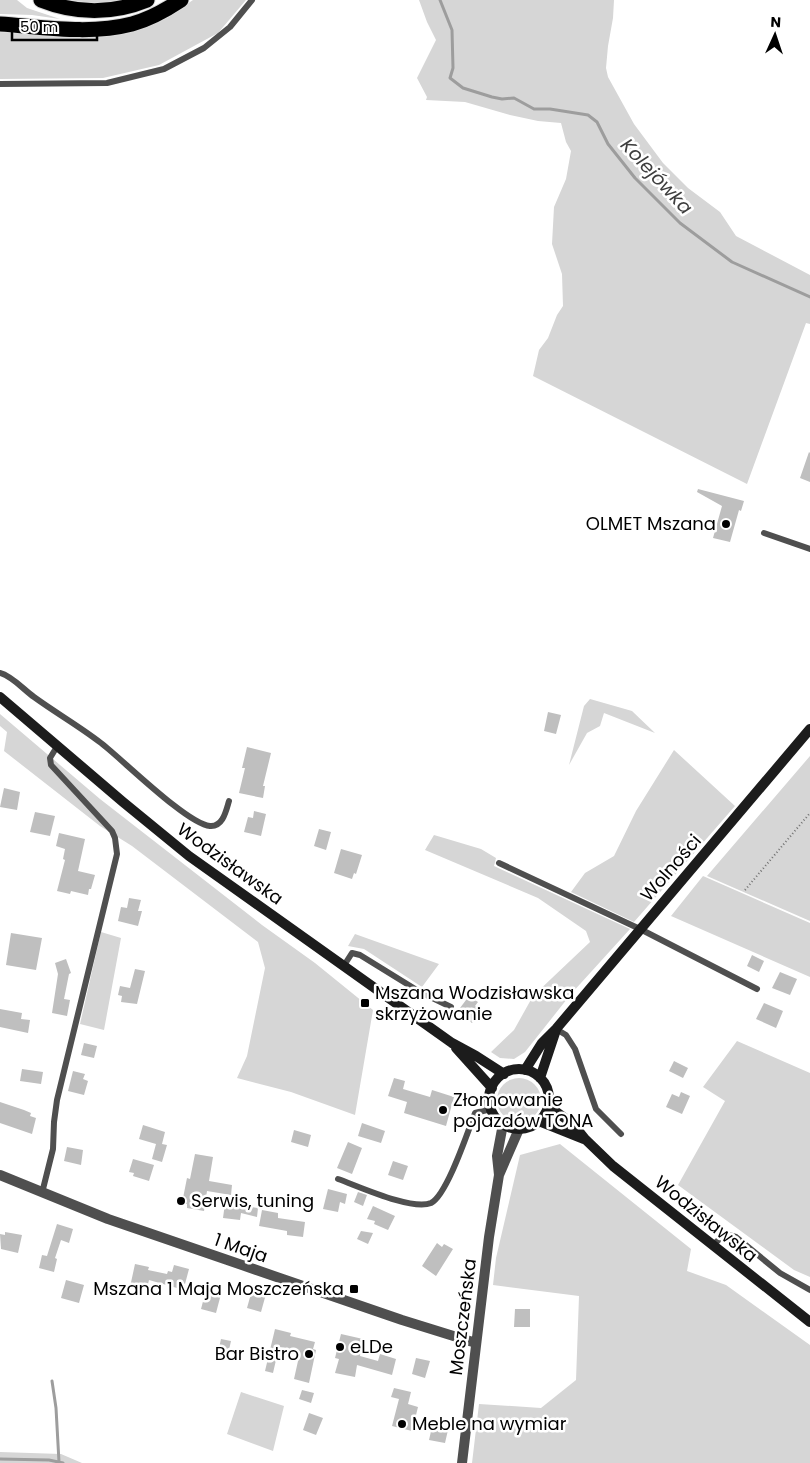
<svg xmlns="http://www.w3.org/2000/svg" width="810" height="1463" font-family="Poppins,sans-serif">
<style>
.green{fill:#d6d6d6}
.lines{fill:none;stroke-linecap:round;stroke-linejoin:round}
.stream{stroke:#9d9d9d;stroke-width:3}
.building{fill:#bfbfbf}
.motorway-casing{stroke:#dbdbdb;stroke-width:17}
.path{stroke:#717171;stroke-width:2;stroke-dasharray:1 2.5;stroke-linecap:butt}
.service{stroke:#4f4f4f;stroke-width:6}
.tertiary{stroke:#4f4f4f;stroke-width:10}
.secondary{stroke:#1c1c1c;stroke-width:10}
.motorway{stroke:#000;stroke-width:15}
.poi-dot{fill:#000;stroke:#fff;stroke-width:2}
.labels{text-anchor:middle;stroke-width:5;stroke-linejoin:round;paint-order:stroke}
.poi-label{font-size:18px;fill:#000;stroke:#fff;text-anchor:start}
.street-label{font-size:18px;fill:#000;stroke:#fff}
.water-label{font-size:19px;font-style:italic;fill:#3e3e3e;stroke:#fff}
</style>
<rect width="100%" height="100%" fill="#fff"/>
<path class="green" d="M0,0H17L27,8L60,19L32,15L0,14Z
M68,0H122L100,4Z
M193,0H246L218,33L159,65L103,78L0,79V32L74,38L111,35L165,19Z
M419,0H614L613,18L608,46L606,68L608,77L634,124L663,163L688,188L720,212L736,236L810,275V324L806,323L747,484L533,376L539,350L548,338L557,315L563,306L562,274L552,244L554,207L566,179L571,151L566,142L561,123L538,121L510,115L465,102L426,100L427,97L417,78L436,40L427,22Z
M590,699L632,711L655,733L604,713L600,726L587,733L569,765L584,706Z
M0,714L100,799L262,925L315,963L373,1010L355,1115L291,1092L237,1078L247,1056L265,968L258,942L132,846L100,826L4,751L7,732L0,726Z
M674,750L735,806L634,922L571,892L585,873L614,856L636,811Z
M810,756V921L707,876Z
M434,835L481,849L496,858L494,866L630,929L571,994L525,1052L514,1059L500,1058L491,1052L514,1030L533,996L590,942L586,931L538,898L425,850Z
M703,876L810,923V977L671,916Z
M101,932L121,938L104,1030L80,1024Z
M355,934L439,964L422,987L364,949L348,946Z
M737,1041L810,1073V1277L794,1270L678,1185L725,1101L703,1087Z
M497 1100a22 22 0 1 1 44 0a22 22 0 1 1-44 0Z
M560,1144L691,1249L687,1271L726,1285L810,1345V1463H472L479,1404L541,1408L576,1380L579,1296L493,1285L496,1258L520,1155Z
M241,1392L284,1406L273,1451L227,1434Z
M0,1452L61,1454L82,1463H0Z"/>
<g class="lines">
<path class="stream" d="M440,0L452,30L453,68L450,78L463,88L492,97L502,99L514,98L534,109H550L588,115L597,122L608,144L635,178L680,223L732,262L810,297
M52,1381L56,1408L59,1462
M0,1459L49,1460L63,1463"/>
</g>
<path class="building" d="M809,452L810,453V482L800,478Z
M698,489L744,501L741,511L739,510L730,542L713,538L722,506L697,492Z
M548,712L561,715L556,734L544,731Z
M247,747L271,753L263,786H265L263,798L239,793L245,768H242Z
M4,788L20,792L17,810L0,807Z
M254,811L266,814L261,836L244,832L248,817L253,818Z
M35,812L55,816L50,836L30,832Z
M319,829L331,832L326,850L314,846Z
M59,833L85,839L78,871L95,875L91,889H89L88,895L71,891L70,894L57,891L65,860L63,859L65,849L56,846Z
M341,849L362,855L356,874L354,873L352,879L334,873Z
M129,898L141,900L138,911H142L138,926L118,921L121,907L127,908Z
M11,933L42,938L36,970L6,965Z
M752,955L764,961L759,972L747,966Z
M66,959L71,973L69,974L64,999L70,1000L67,1016L52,1013L58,974L55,963Z
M135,969L145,971L137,1004L121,1002L122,996L118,995L120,986L130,988Z
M780,972L797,979L790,995L772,988Z
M469,996L478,1002L475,1006L481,1010L472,1023L457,1012Z
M764,1003L783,1011L776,1028L756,1019Z
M0,1009L22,1013L21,1019L30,1020L28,1033L0,1027Z
M84,1043L97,1046L94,1058L81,1055Z
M674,1061L688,1068L683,1078L669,1071Z
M22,1069L43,1072L41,1084L20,1081Z
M73,1071L85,1074L83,1079L88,1081L84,1095L68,1091Z
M394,1078L405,1081L403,1089L430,1097L432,1090L454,1097L446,1126L404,1113L407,1102L388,1096Z
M681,1092L690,1096L682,1114L666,1107L672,1094L679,1097Z
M0,1102L24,1110L31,1113L30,1116L36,1118L32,1134L0,1123Z
M362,1123L385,1131L381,1143L358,1136Z
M143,1125L165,1132L162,1144L167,1145L162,1162L152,1159L156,1144L139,1139Z
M294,1130L311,1135L308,1147L291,1142Z
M348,1142L362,1148L352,1174L337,1168Z
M67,1147L83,1150L81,1165L64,1161Z
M195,1154L213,1157L209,1181L232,1185L231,1195L207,1191L204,1211L187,1208V1204L182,1203L187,1178L190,1179Z
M133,1159L154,1165L149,1181L133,1176L134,1173L129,1172Z
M393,1161L408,1166L403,1180L388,1175Z
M328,1189L347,1194L345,1204L340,1202L338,1212L323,1209Z
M358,1192L367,1195L363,1206L354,1202Z
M225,1203L258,1208L257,1217L241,1213L240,1220L223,1218Z
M373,1206L395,1216L388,1230L374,1224L375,1221L367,1219Z
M262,1210L278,1213V1218L305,1222L303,1237L287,1235V1231L259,1226Z
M57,1224L73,1229L69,1243L61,1240L55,1258L57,1259L54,1272L39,1268L42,1255L47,1256Z
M361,1231L373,1233L368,1244L357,1239Z
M5,1232L22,1235L18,1253L1,1249L0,1234L5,1235Z
M437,1243L442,1247L444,1244L453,1249L436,1276L422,1266Z
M135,1264L149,1267L148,1270L167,1274L168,1271L172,1272L174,1265L189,1269L185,1284L179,1282L177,1288L149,1280L147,1288L141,1287L140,1290L130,1287Z
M66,1280L84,1285L79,1303L61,1298Z
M206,1290L221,1294L216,1313L201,1309Z
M252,1290L266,1294L261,1312L247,1308Z
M515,1309H530V1327H514Z
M275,1329L291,1333L290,1336L315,1342L313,1349L316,1350L309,1383L294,1379L300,1352L279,1347L273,1373L265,1371Z
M341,1334L363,1339L360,1356L378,1361L380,1354L396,1359L392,1375L357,1365L355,1377L335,1373L339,1359L335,1358Z
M221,1339L231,1341L227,1359L217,1357Z
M416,1358L430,1361L425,1378L412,1374Z
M394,1388L411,1392L408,1404L418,1407L412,1431L392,1426L399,1399L391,1397Z
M302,1390L314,1393L311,1403L299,1399Z
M309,1413L323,1418L316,1435L303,1430Z
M432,1427L448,1430L445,1443L429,1440Z"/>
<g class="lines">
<g class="motorway-casing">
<path id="motorway" d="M41,0C76,14 113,14 147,0
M0,24C43,27 90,35 132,24C150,19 166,10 181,0"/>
</g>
<path class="path" d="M745,890L810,813"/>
<path class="service" d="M0,84L107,83L164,69L204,48L230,27L252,0
M764,533L810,549
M0,673C12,676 24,690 34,697C56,713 79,726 101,743C122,759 187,824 210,826C223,827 226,811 229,801
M499,863L640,929L757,989
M343,967L352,953L360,955L420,992L451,1007
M556,1029L566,1035L575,1049L596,1109L621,1134
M338,1179C358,1186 412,1211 431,1203C447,1195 468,1131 475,1113L491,1109
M42,1193L53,1149L54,1122L57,1100L117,854L115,838L112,831L51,765L50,758L58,745
M713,1245L725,1234L736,1237L780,1273L810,1290"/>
<path class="tertiary" d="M0,1175L108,1219L402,1320L476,1343
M499,1175L519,1129
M462,1463L489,1237L499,1175L497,1156L503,1124"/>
<path class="secondary" d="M0,697L123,802L189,856L452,1043L476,1056L504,1074
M456,1048L492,1088
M489 1099a30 30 0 1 1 60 0a30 30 0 1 1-60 0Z
M525,1070L542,1043L556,1029L810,729
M540,1078L556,1030
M548,1106L573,1124L585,1139L613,1166L810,1322
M539,1121L584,1139"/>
<use href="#motorway" class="motorway"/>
</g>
<g class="poi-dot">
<circle cx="726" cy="524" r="5"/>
<rect x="360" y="998" width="10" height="10" rx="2.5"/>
<circle cx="443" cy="1110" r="5"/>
<circle cx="181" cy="1201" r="5"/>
<rect x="349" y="1284" width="10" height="10" rx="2.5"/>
<circle cx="340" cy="1347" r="5"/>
<circle cx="309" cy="1354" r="5"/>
<circle cx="402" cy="1424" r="5"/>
</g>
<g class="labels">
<g class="poi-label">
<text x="716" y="530" text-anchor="end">OLMET Mszana</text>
<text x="375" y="999">Mszana Wodzisławska<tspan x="375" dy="21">skrzyżowanie</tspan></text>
<text x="453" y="1106">Złomowanie<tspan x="453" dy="21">pojazdów TONA</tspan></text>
<text x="191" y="1207">Serwis, tuning</text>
<text x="344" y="1295" text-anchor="end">Mszana 1 Maja Moszczeńska</text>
<text x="350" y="1353">eLDe</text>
<text x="299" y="1360" text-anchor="end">Bar Bistro</text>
<text x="412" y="1430">Meble na wymiar</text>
</g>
<g class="street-label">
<text transform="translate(230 864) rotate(36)" y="6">Wodzisławska</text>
<text transform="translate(671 868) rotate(-49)" y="6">Wolności</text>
<text transform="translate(706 1219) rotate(39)" y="6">Wodzisławska</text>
<text transform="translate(241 1248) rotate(19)" y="6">1 Maja</text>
<text transform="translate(463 1317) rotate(-83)" y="6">Moszczeńska</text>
</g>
<g class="water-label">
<text transform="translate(657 176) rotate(47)" y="7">Kolejówka</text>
</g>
</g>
<g transform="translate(775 35) rotate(3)" stroke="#ffffff" stroke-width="4" paint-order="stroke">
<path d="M0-4L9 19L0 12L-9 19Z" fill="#000000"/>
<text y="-8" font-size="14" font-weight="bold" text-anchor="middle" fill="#000000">N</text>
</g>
<path d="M12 32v8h85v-8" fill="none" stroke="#000000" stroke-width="2.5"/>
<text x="20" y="32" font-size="15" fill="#000000" stroke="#ffffff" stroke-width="4" paint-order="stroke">50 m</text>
</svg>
